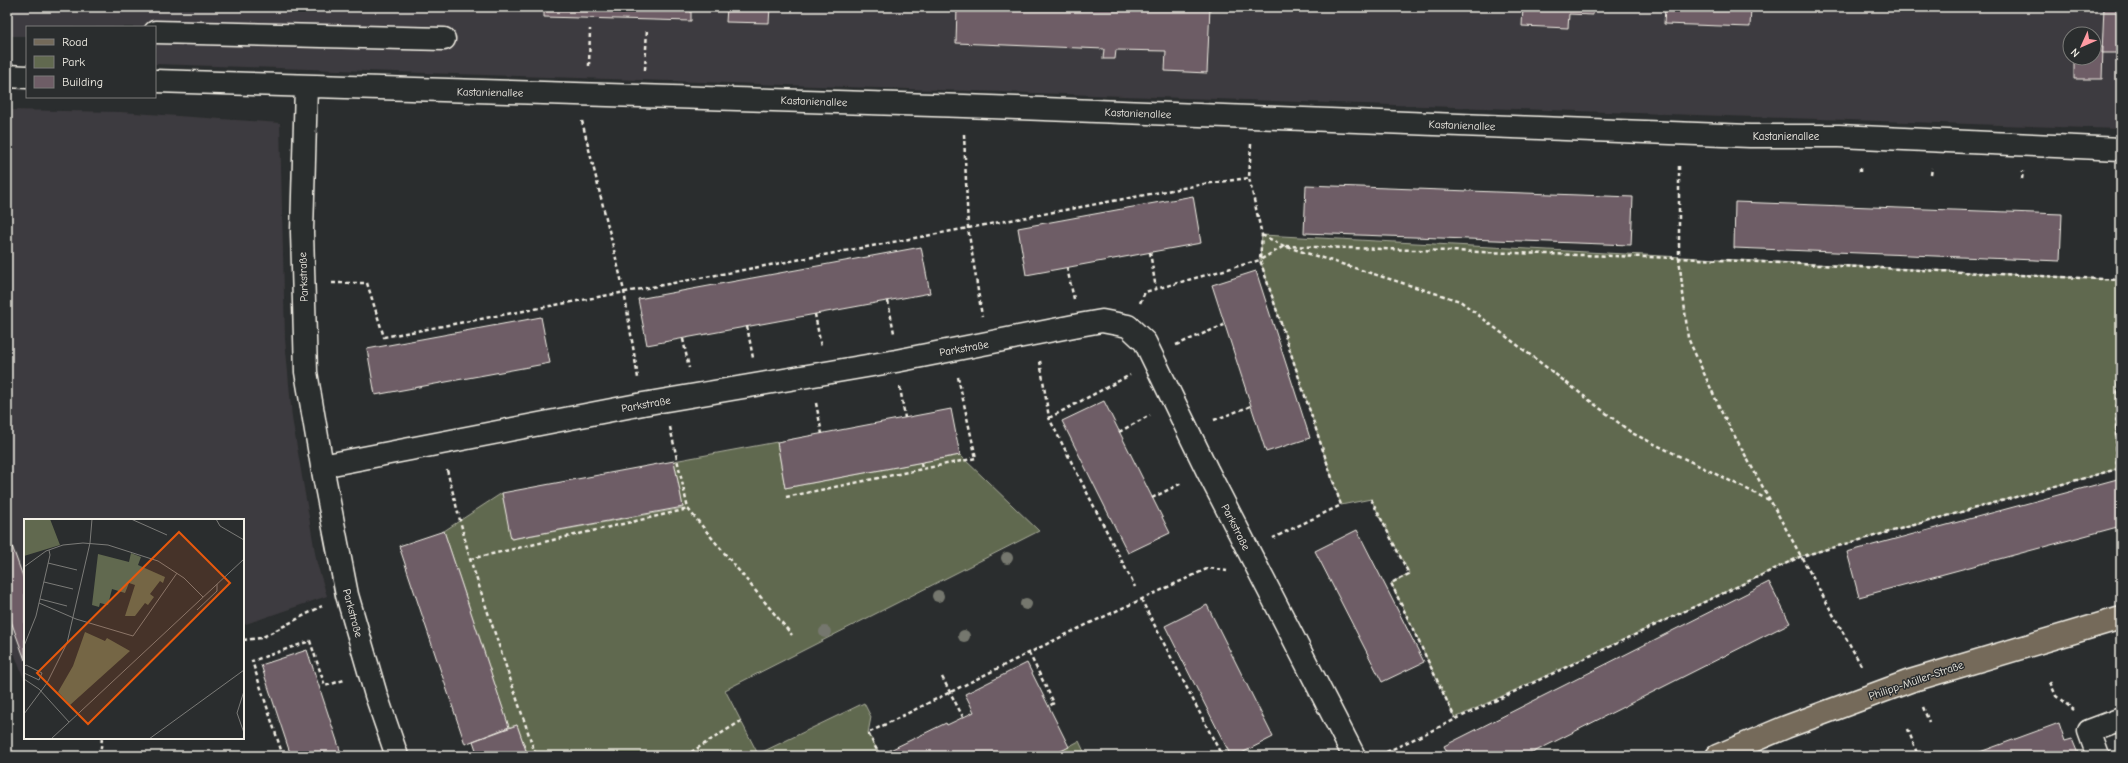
<svg xmlns="http://www.w3.org/2000/svg" width="2128" height="763" font-family="'Comic Neue',sans-serif">
<style>
.built{fill:#3e3b3f;fill-rule:evenodd}
.green{fill:#61694f;stroke:#aaad9c}
.building{fill:#6e5d66;stroke:#f4f1e8}
.lines{fill:none;stroke-linecap:round;stroke-linejoin:round}
.minor-casing{stroke:#f4f1e8;stroke-width:25}
.major-casing{stroke:#f4f1e8;stroke-width:25}
.path{stroke:#f4f1e8;stroke-width:2.5;stroke-dasharray:4 3;stroke-linecap:butt}
.minor{stroke:#2a2d2e;stroke-width:22}
.major{stroke:#746a5a;stroke-width:22}
.tree{fill:#75776e}
.labels{text-anchor:middle;stroke-width:3;stroke-linejoin:round;paint-order:stroke}
.street-label{font-size:11px;fill:#f4f1e8;stroke:#2a2d2e}
.inset-road{fill:none;stroke:#7b7b78;stroke-width:1}
.view{fill:#e8590c;fill-opacity:0.15;stroke:#e8590c;stroke-width:2}
.inset-edge{fill:none;stroke:#f4f1e8;stroke-width:2}
</style>
<rect width="100%" height="100%" fill="#2a2d2e"/>
<filter id="ink" filterUnits="userSpaceOnUse"><feTurbulence type="fractalNoise" baseFrequency=".025" numOctaves="2"/><feDisplacementMap in="SourceGraphic" scale="8" xChannelSelector="R" yChannelSelector="G"/><feConvolveMatrix kernelMatrix="1 2 1 2 8 2 1 2 1" color-interpolation-filters="sRGB"/></filter>
<g filter="url(#ink)">
<path class="built" d="M7,7H2121V129L155,64V27H27V36H7ZM2070,34H2094V58H2070Z
M7,110L120,112L280,123L285,339L292,418L317,564L327,596L243,625V520H25V682L7,634Z"/>
<path class="green" d="M1262,235L2121,280L2117,469L1802,556L1455,718L1391,583L1409,573L1371,499L1341,505L1260,260Z
M777,442L785,488L960,455L1039,531L725,690L758,754L864,703L871,717L868,733L881,756H528L517,725L509,727L444,531L502,493L512,539L683,508L674,461Z
M1079,741L1086,756H1051Z"/>
<path class="building" d="M544,7H691V21L544,17Z
M727,7H770L769,23L726,22Z
M957,7H1210L1207,73L1165,71L1166,51L1116,50L1115,59H1103L1104,49L956,43Z
M1523,7H1593V15L1569,14L1568,28L1522,26Z
M1665,7H1751L1750,27L1664,24Z
M2104,7H2121V53H2102Z
M2094,47H2103L2102,79H2074V58H2094Z
M1306,185L1633,197L1631,245L1304,233Z
M1193,196L1201,243L1026,275L1018,228Z
M1735,202L2062,214L2060,261L1734,248Z
M921,247L930,293L647,345L638,299Z
M1256,271L1310,438L1266,452L1212,285Z
M541,317L550,363L375,395L367,349Z
M1104,401L1170,533L1128,553L1062,421Z
M951,409L960,455L785,488L777,442Z
M674,461L683,507L511,539L502,493Z
M2121,478V526L1859,597L1847,552Z
M1357,530L1424,662L1382,682L1315,551Z
M444,531L509,727L465,744L399,546Z
M12,546L25,582V660L7,610V547Z
M1769,582L1790,623L1526,756H1449L1444,746Z
M1207,605L1273,737L1236,756H1231L1165,626Z
M307,650L342,756H291L261,665Z
M1027,663L1069,747L1051,756H885L884,753L946,723L947,725L974,712L965,694Z
M2059,723L2065,741L2072,739L2079,756H1969Z
M517,725L528,756H478L473,741Z"/>
<g class="lines">
<g class="minor-casing">
<path id="minor" d="M155,32L444,39
M7,76L27,77
M155,81L964,106L1750,136H1839L2121,149
M306,86L302,232L306,372L322,466L347,595L376,695L397,756
M322,466L643,404L896,361L1079,325L1102,321L1128,326L1145,342L1207,470L1354,756
M2098,756L2089,731L2121,719"/>
</g>
<g class="major-casing">
<path id="major" d="M1717,756L1786,727L1910,681L2121,618"/>
</g>
<path class="path" d="M589,66L590,29
M645,70L647,28
M582,121L624,291L638,378
M964,134L968,228L982,316
M1251,144L1249,178L1262,235L1260,260L1341,505L1273,538
M1679,166V258L1688,338L1722,413L1861,665
M1860,172V165
M1931,175L1932,168
M2022,179L2023,171
M1262,235L1284,246L1460,301L1632,433L1771,501
M1150,252L1156,289
M1067,268L1074,299
M332,283H367L384,337L1204,184L1249,178
M888,301L894,333
M1140,303L1145,292L1260,260L1284,246L1679,258L2121,280
M815,314L821,347
M747,326L753,358
M683,339L689,368
M1176,345L1224,325
M1040,361L1049,418L1135,587
M900,387L905,418
M816,403L822,434
M1049,418L1130,375
M1214,420L1251,406
M670,427L688,509L792,635
M2116,431H2121
M1119,432L1150,415
M921,463L922,469
M447,470L470,559L536,756
M786,497L976,458L958,377
M1152,498L1182,483
M1371,499L1409,574L1391,583L1455,718
M470,559L688,509
M1141,599L1222,756
M243,640L261,638L322,606
M1029,653L1054,703L1049,706
M942,677L963,717
M2050,682L2056,696L2074,710
M1923,707L1929,722
M1908,729L1918,756
M1380,755L1802,556L2117,469L2116,431L2121,310
M100,756L102,738
M283,756L252,661L310,641L325,686L344,680
M685,756L741,721
M880,756L868,733L1073,631L1209,568L1227,571"/>
<use href="#minor" class="minor"/>
<use href="#major" class="major"/>
</g>
<g class="tree">
<circle cx="1007" cy="558" r="6"/>
<circle cx="938" cy="596" r="6"/>
<circle cx="1026" cy="604" r="6"/>
<circle cx="825" cy="632" r="6"/>
<circle cx="964" cy="636" r="6"/>
</g>
</g>
<g class="labels">
<g class="street-label">
<text transform="translate(490 92) rotate(1)" y="4">Kastanienallee</text>
<text transform="translate(814 101) rotate(2)" y="4">Kastanienallee</text>
<text transform="translate(1138 113) rotate(2)" y="4">Kastanienallee</text>
<text transform="translate(1462 125) rotate(2)" y="4">Kastanienallee</text>
<text x="1786" y="140">Kastanienallee</text>
<text transform="translate(303 277) rotate(-92)" y="4">Parkstraße</text>
<text transform="translate(964 348) rotate(-10)" y="4">Parkstraße</text>
<text transform="translate(646 404) rotate(-10)" y="4">Parkstraße</text>
<text transform="translate(1236 527) rotate(63)" y="4">Parkstraße</text>
<text transform="translate(353 613) rotate(75)" y="4">Parkstraße</text>
<text transform="translate(1916 680) rotate(-19)" y="4">Philipp-Müller-Straße</text>
</g>
</g>
<g transform="translate(24 519)">
<rect width="220" height="220" fill="#2a2d2e"/>
<path d="M0,0H26L36,26L0,37ZM107,34L117,38L114,46L141,58L139,64L136,62L126,75L130,78L124,86L121,84L111,97H101L111,66L105,64L101,74L88,70L84,86L76,84L75,88L68,86L74,35L105,43ZM61,113L81,122L83,119L106,132L46,186L34,173L49,147Z" fill="#61694f"/>
<path class="inset-road" d="M107,0L143,16M192,0L196,7L220,21M24,44L53,51M0,48L22,32L39,26L59,24L84,26L134,42L160,59L179,78M20,63L49,70M16,80L43,87M15,84L52,100L109,117L153,54M173,91L193,72V65M0,127L12,97L26,36L25,31M0,148L2,146L18,154L15,161L0,154M0,160L15,170L45,203M220,172L213,194L220,214M0,195L23,164L43,124L66,24L68,0M27,220L220,40M125,220L220,151"/>
<path class="view" d="M155,13L206,64L64,205L13,154Z"/>
<rect width="220" height="220" class="inset-edge"/>
</g>
<rect width="2128" height="763" fill="none" stroke="#2a2d2e" stroke-width="24"/>
<rect x="12" y="12" width="2104" height="739" fill="none" stroke="#f4f1e8" stroke-width="1.5" filter="url(#ink)"/>
<rect x="26" y="26" width="130" height="72" fill="#2a2d2e" stroke="#7b7b78"/>
<rect x="34" y="39" width="20" height="6" fill="#746a5a" stroke="#7b7b78"/>
<text x="62" y="46" font-size="12" fill="#f4f1e8">Road</text>
<rect x="34" y="56" width="20" height="12" fill="#61694f" stroke="#7b7b78"/>
<text x="62" y="66" font-size="12" fill="#f4f1e8">Park</text>
<rect x="34" y="76" width="20" height="12" fill="#6e5d66" stroke="#7b7b78"/>
<text x="62" y="86" font-size="12" fill="#f4f1e8">Building</text>
<g transform="translate(2082 46) rotate(225)"><circle r="19" fill="#2a2d2e" stroke="#7b7b78"/>
<path d="M0-3L7 15L0 10L-7 15Z" fill="#ff9aa2"/>
<text y="-6" font-size="11" font-weight="bold" text-anchor="middle" fill="#f4f1e8">N</text>
</g>
</svg>
